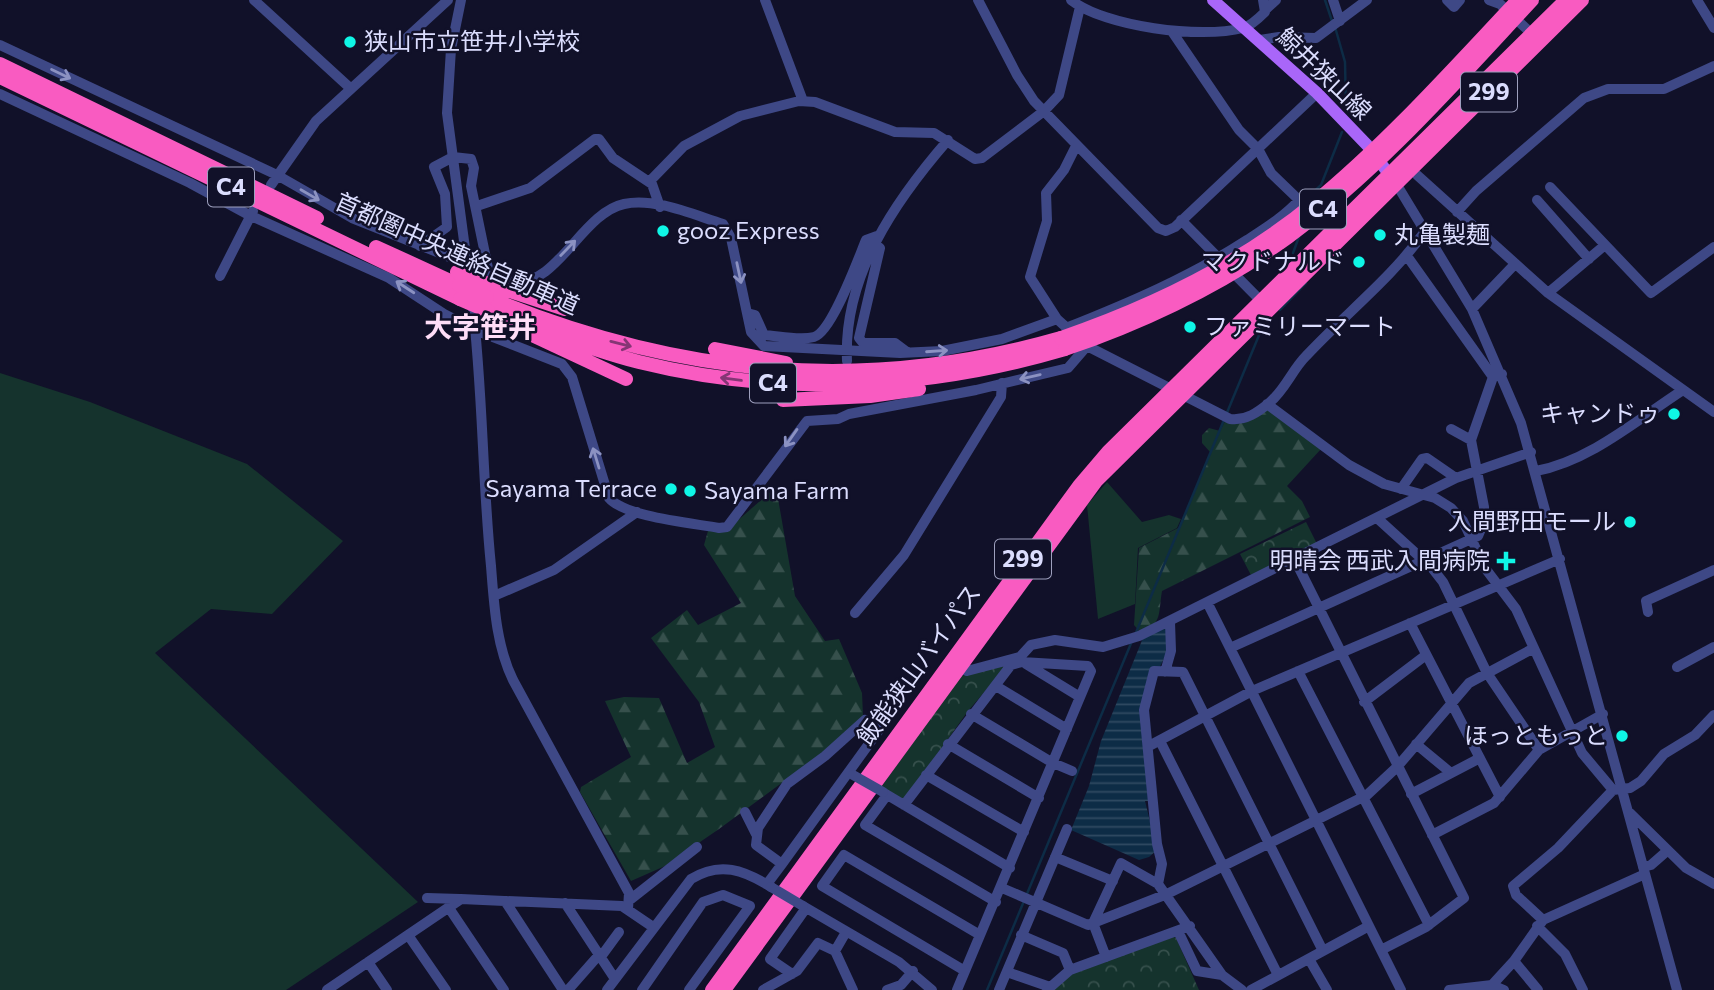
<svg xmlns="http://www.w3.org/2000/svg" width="1714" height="990" font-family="Commissioner,'Noto Sans JP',sans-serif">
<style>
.grass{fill:#15332d}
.forest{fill:url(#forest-firs)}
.park{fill:url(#park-crowns)}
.water{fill:url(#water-rules)}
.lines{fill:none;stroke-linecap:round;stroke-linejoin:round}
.stream{stroke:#0d2c46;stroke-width:2.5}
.minor{stroke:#3e4886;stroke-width:10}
.major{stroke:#a966f9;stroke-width:12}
.highway{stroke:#f95bc1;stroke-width:14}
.minor-bridge{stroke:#3e4886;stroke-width:10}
.highway-bridge{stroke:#f95bc1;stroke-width:14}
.oneway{stroke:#8c92c2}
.oneway2{stroke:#853675}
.poi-dot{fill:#0ff6e6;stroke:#111129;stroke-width:2.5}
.labels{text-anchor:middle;stroke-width:5;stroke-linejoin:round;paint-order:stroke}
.shield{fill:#111129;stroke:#9ea0be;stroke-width:2}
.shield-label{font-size:23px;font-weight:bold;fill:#dbddfe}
.poi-label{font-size:24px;fill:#dbddfe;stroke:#111129;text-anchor:end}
.street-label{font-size:24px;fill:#dbddfe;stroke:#111129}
.quarter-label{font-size:28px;font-weight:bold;fill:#feddf7;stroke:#111129}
</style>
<defs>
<pattern id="forest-firs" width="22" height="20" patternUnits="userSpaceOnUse" patternTransform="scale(1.75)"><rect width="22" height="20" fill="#15332d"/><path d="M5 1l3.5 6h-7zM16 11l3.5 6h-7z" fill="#36504c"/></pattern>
<pattern id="park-crowns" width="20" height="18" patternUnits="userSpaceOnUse" patternTransform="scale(1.75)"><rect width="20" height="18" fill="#15332d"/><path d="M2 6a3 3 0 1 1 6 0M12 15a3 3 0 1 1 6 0" fill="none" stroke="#36504c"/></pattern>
<pattern id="water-rules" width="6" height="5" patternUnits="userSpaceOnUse" patternTransform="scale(1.75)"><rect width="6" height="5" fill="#0d2c46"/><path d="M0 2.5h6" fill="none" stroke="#304a62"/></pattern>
</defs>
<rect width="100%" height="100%" fill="#111129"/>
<path class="grass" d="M0,373L90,402L247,464L343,541L272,614L211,609L155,653L418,902L286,990H0Z
M1107,482L1142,522L1169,515L1181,519L1177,528L1138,548L1135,604L1098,619L1087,505Z"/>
<path class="forest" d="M1262,410H1270L1321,449L1287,486L1302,501L1310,517L1162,591C1158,613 1163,623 1141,633L1134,625L1139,548L1180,527L1211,453L1202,443V435L1209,428L1220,431L1225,421Z
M776,487L795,596L825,641L839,639L862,693L863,716L817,757L719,829L665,866L631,881L580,792L581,787L631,757L605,701L624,697L659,698L687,763L715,747L699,702L651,638L687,610L698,625L741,603L704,545L708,531L728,529Z"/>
<path class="park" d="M1306,522L1317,544L1252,577L1240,554Z
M1009,663L968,711L905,799L901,800L881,787L961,676Z
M1172,936L1176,938L1199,990H1053L1071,974Z"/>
<path class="water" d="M1166,627L1167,652L1147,694L1149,801H1145L1157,850L1149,857L1139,860L1071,830L1089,786L1101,741L1143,638Z"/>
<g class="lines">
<path class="stream" d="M1325,0L1332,21
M1335,27L1345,62L1346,109
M1302,203L1321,185L1342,132
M1293,253L1300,234
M1280,310L1306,283
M1135,635L1262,328L1272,319
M987,990L1132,641"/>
<path class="minor" d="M254,0L349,87
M461,0L451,49L447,113L468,271
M765,0L803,101
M978,0L1017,75L1034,101L1158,228L1166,231L1175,227L1317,93
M1071,0C1105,27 1201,39 1243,28C1251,26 1259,18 1265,12L1263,0
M1333,0L1340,21
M1447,0L1454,7L1460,0
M1489,0L1500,4L1532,34
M1697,0L1714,28
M1265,10L1276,0
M1260,40L1279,37L1316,38L1367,0
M0,45L277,175L352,218L457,260
M0,94L190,183L249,215L389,278L444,314L475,330L562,364L572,377L609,498C625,517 692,523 719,528L727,527L807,421L838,419L849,414L976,390L1068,368L1087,346
M1076,146L1064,170L1046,193L1047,221L1030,277L1057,319L1087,346L1230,419C1246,421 1258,412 1269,403C1285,390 1292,370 1306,356C1346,313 1391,279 1426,230
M1417,175L1548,293L1714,412
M649,182L684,146L740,116L799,101L815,102L895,132L934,133L975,159L982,158L1044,111L1059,95L1080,7
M271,185L316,121L448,0
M1397,185L1472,309L1521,423L1677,990
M1550,187L1651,293L1714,247
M1537,200L1589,259
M477,206L530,188L595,139H599L613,158L652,184L660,207
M1457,212L1476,191L1584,98L1608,89H1664L1714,66
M1181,220L1262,302
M874,243L880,248L859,338L863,343H895L907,352
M420,246L447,227L445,194L434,167L453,157L471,159L474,168L471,186L489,273
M1407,256L1493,377
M479,269C489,273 502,281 513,282C557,287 582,213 624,204C654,197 694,215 723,224L731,238L751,332L764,346L900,353L942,351L1002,339L1057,319
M220,276L253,211
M1548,293L1605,245
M472,300C483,388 482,477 491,566C494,604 496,645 513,680L629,893L628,909
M1472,309L1515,264
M747,313L755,315L764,335C779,336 800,341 814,337C832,332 858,259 866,240L877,236
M1066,328C1129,303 1190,277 1247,240C1264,229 1285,216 1299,200L1271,173L1258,149L1239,130L1173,33
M847,361C843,276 895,201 948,140
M1267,404L1349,465L1384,484L1435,498L1451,508L1463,521L1485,568L1516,609L1582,753L1613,790L1630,788L1641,781L1664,754L1695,735L1714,715
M1451,429L1471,440
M1536,471C1590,461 1638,419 1683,390
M1401,489L1422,459L1427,458L1456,478
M1377,518L1432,568L1443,582L1487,673L1539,750
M1295,560L1464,898L1426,927L1381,950
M494,596L554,570L637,512
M1208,604L1401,990
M1648,612L1646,601L1714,570
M855,613L904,555L1001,397L1002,383
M1410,623L1500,797
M1230,648L1478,536L1484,522V507L1471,440L1493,377L1502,374
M1026,664L1080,697
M959,667L967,671L1020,657L1031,645L1055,640L1103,647L1139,636L1456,478L1531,452
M1677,667L1714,647
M1298,671L1429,925
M1165,672L1171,651L1170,622
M996,686L1067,729
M1364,702L1426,655
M971,714L1053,763L1072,771
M1160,741L1278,975
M948,744L1039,798
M1416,744L1451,773
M1149,746L1252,691L1560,559
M926,775L1024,832
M884,793L1010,868
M1411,794L1480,758
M887,795L865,825L996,902
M904,805L1011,665L1022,662L1088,666L1091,671L957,990
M745,812L756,834
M1630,813L1686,868L1714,884
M1432,835L1494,803L1539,750L1603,714
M1055,857L1113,881
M1643,867L1651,865L1667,851
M767,884L782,864L879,730L865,720L825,756L787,784L758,828L756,845L782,864
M1158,884L1162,864L1157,844L1144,710L1154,671L1183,672L1323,951
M1002,888L1088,925L1167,894L1367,795L1397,767L1469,683L1534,648
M427,898L460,899
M631,899L697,847
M505,901L563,990
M565,903L615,979
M803,906L899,962L932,990
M449,908L504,990
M1543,920L1516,895L1513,886L1558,848L1613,790
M1537,926L1565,954L1583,990
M1178,931L1197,971L1222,975L1242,990
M846,932L835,951L853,990
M408,935L446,990
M1021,935L1063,953L1070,970
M1106,957L1093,923L1121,863L1158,884L1222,975
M600,958L619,932
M1309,959L1327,990
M1514,961L1538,990
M368,962L387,990
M965,971L822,886L844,855L980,935
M1007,972L1050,987
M792,974L770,959L806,908
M1492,985L1514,961L1543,920L1645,874
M327,990L461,899L622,906L653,927
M568,990L598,956
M607,990L691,879C720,861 744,870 771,887
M642,990L703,902L723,895L750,906L689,990
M763,990L797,971L818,943L835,951
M887,990L901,985L913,971
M999,990L1067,829
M1047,990L1070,970L1190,926
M1251,990L1369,926
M1449,990L1492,985L1504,990"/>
<path class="major" d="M1213,0L1317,93L1367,145L1395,182"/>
<path class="highway" d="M0,64L317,218
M0,77L460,299
M376,247L459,285
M485,283L565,309
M487,297C677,376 862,395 1061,338
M488,311C538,328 587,349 639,362C780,397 926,390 1065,349
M532,335L626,379
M715,349L786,363
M783,400L870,396L919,389
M712,990L1079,486L1108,452L1566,0
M724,990L1096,481L1582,0"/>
<path class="minor-bridge" d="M457,260L479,269
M853,775L883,792
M771,887L803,906"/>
<path class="highway-bridge" d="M457,272L485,283
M459,285L487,297
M460,299L488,311
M1061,338C1151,307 1240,265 1314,203C1388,142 1452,70 1518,0
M1065,349C1144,322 1220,286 1288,237C1379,170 1455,83 1532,0"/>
</g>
<defs><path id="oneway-shaft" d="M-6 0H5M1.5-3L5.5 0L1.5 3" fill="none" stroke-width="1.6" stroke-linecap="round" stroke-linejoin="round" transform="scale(1.75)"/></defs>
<g class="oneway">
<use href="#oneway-shaft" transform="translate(61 74) rotate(26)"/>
<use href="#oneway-shaft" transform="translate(310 195) rotate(30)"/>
<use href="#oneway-shaft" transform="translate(568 248) rotate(-46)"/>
<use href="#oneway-shaft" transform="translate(739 273) rotate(78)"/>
<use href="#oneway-shaft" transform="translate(405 287) rotate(-147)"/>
<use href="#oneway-shaft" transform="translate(937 351) rotate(-4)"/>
<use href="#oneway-shaft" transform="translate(1030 377) rotate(167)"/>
<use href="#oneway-shaft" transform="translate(791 438) rotate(125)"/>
<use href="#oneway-shaft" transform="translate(596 458) rotate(-107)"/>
</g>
<g class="oneway2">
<use href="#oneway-shaft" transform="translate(621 344) rotate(14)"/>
<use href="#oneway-shaft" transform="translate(731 379) rotate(-172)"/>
</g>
<g class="poi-dot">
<circle cx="350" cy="42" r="7"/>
<circle cx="663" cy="231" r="7"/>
<circle cx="1380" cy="235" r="7"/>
<circle cx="1359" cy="262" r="7"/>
<circle cx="1190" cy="327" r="7"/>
<circle cx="1674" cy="414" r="7"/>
<circle cx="671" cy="489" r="7"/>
<circle cx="690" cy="491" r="7"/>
<circle cx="1630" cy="522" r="7"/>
<path d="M1502.5 550.5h7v7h7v7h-7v7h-7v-7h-7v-7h7z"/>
<circle cx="1622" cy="736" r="7"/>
</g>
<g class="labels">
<g class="shield">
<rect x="1461" y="72.5" width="56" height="39" rx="5"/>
<rect x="208" y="167.5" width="46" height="39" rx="5"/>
<rect x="1300" y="189.5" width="46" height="39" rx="5"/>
<rect x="750" y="363.5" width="46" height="39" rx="5"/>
<rect x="995" y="539.5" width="56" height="39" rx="5"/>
</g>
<g class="shield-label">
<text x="1489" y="100">299</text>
<text x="231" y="195">C4</text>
<text x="1323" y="217">C4</text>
<text x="773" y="391">C4</text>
<text x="1023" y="567">299</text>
</g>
<g class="poi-label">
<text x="364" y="50" text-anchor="start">狭山市立笹井小学校</text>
<text x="677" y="239" text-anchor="start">gooz Express</text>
<text x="1394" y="243" text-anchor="start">丸亀製麺</text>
<text x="1345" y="270">マクドナルド</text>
<text x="1204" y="335" text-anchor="start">ファミリーマート</text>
<text x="1660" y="422">キャンドゥ</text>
<text x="657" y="497">Sayama Terrace</text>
<text x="704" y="499" text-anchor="start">Sayama Farm</text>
<text x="1616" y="530">入間野田モール</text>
<text x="1490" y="569">明晴会 西武入間病院</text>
<text x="1608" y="744">ほっともっと</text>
</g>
<g class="street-label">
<text transform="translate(1324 74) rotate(44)" y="8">鯨井狭山線</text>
<text transform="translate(457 254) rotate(24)" y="8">首都圏中央連絡自動車道</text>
<text transform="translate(919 665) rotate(-54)" y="8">飯能狭山バイパス</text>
</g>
<g class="quarter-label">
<text x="480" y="337">大字笹井</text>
</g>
</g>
</svg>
